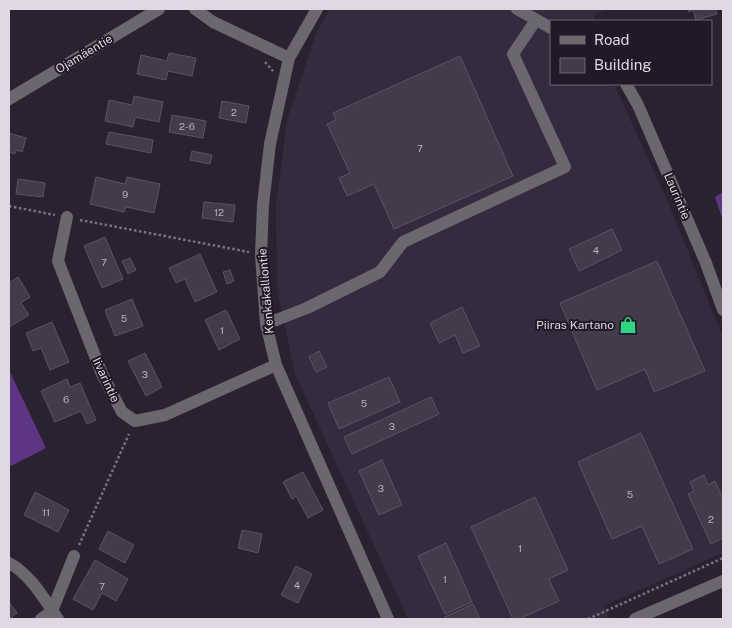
<svg xmlns="http://www.w3.org/2000/svg" width="732" height="628" font-family="'Public Sans',sans-serif">
<style>
.built{fill:#342b3f}
.green{fill:#5d3582}
.building{fill:#433b4c;stroke:#5a5364}
.lines{fill:none;stroke-linecap:round;stroke-linejoin:round}
.path{stroke:#7a7581;stroke-width:2.5;stroke-dasharray:2.5 2.5;stroke-linecap:butt}
.minor{stroke:#6a676f;stroke-width:12}
.labels{text-anchor:middle;stroke-width:4;stroke-linejoin:round;paint-order:stroke}
.number-label{font-size:10px;fill:#b6b1bc}
.street-label{font-size:12px;fill:#ddd8e2;stroke:#201927}
.poi-label{font-size:12px;fill:#ddd8e2;stroke:#201927;text-anchor:end}
</style>
<rect width="100%" height="100%" fill="#292331"/>
<path class="built" d="M330,9H606L594,15L595,21H551V84H614L667,200L723,337V553L604,606L610,619H408L295,374L277,288L276,206L287,120L317,31Z"/>
<path class="green" d="M723,192V221L715,197Z
M9,370L46,448L11,466L9,465Z"/>
<path class="building" d="M688,9H716L717,14L696,20L693,10L689,12Z
M169,53L196,58L192,76L168,71L166,80L137,74L141,55L167,61Z
M460,56L513,176L394,229L374,184L347,196L339,178L350,173L327,124L336,120L333,113Z
M134,96L163,102L159,122L135,117L133,127L105,121L109,100L132,105Z
M222,101L249,106L246,123L219,118Z
M172,115L206,121L203,138L169,132Z
M109,132L153,140L151,153L106,144Z
M9,133L26,138L22,152L16,150L15,154L9,152Z
M192,151L212,155L210,164L190,160Z
M96,177L125,184L127,177L160,184L154,213L126,207L124,212L90,204Z
M18,179L45,183L43,197L16,194Z
M204,202L235,205L233,222L202,218Z
M612,229L622,250L579,271L569,249Z
M105,237L123,279L102,288L84,246Z
M200,254L217,292L195,302L185,279L176,283L169,268Z
M130,258L136,270L128,274L122,261Z
M657,261L705,371L654,392L645,369L597,390L560,303Z
M230,270L234,281L227,284L223,272Z
M18,277L30,297L21,303L29,315L9,327V283Z
M132,299L143,326L115,336L105,310Z
M462,307L480,346L463,353L455,335L439,343L430,323Z
M226,310L240,339L219,350L205,320Z
M52,322L69,362L50,370L41,348L33,351L26,333Z
M319,351L327,367L316,372L309,357Z
M145,353L162,387L146,396L128,361Z
M389,377L400,402L339,429L328,403Z
M67,379L70,387L80,383L96,420L87,424L81,411L55,422L41,391Z
M431,397L439,414L352,454L344,437Z
M641,433L693,549L659,564L642,526L612,539L578,462Z
M382,460L402,505L379,515L359,471Z
M303,472L323,510L308,518L296,496L292,499L283,482Z
M704,475L708,485L715,481L723,499V538L711,544L688,494L694,491L690,482Z
M35,492L69,510L58,532L24,515Z
M535,497L568,570L549,579L559,601L519,619H513L471,527Z
M242,530L262,534L258,553L238,548Z
M108,531L134,545L125,563L99,549Z
M446,543L472,602L445,614L418,556Z
M95,560L128,579L116,601L102,593L93,610L73,599Z
M296,566L312,574L298,603L281,595Z
M9,602L17,613L9,619Z
M473,604L480,619H447L445,617Z"/>
<g class="lines">
<path class="path" d="M265,62L273,71
M9,206L55,215
M80,220L249,252
M79,545L129,434
M588,619L723,558"/>
<path class="minor" d="M195,9L213,22L289,58
M317,9L289,58L270,144L263,205L261,255L266,324L276,365L388,619
M517,9L551,28
M626,84L638,105L706,263L723,310
M9,99L159,9
M67,217L58,261L102,374L122,412L135,421L165,415L276,365
M266,324L307,308L380,272L403,242L565,167L513,54L536,20
M9,563C30,574 45,600 58,619
M41,619L52,611L74,556
M635,619L723,581"/>
</g>
<defs>
<g id="shop-bare" transform="scale(1.35)"><path d="M-5-2.5h2.3a2.7 3.5 0 0 1 5.4 0H5L5.5 6h-11ZM-1.5-2.5h3a1.5 2.3 0 0 0-3 0Z" fill="#2dd884" stroke="#201927" stroke-width="2.5" paint-order="stroke"/></g>
</defs>
<g fill-rule="evenodd">
<use href="#shop-bare" x="628" y="325"/>
</g>
<g class="labels">
<g class="number-label">
<text x="234" y="116">2</text>
<text x="187" y="130">2-6</text>
<text x="420" y="152">7</text>
<text x="125" y="198">9</text>
<text x="219" y="216">12</text>
<text x="596" y="254">4</text>
<text x="104" y="266">7</text>
<text x="124" y="322">5</text>
<text x="222" y="334">1</text>
<text x="145" y="378">3</text>
<text x="66" y="403">6</text>
<text x="364" y="407">5</text>
<text x="392" y="430">3</text>
<text x="381" y="492">3</text>
<text x="630" y="498">5</text>
<text x="46" y="516">11</text>
<text x="711" y="523">2</text>
<text x="520" y="552">1</text>
<text x="445" y="583">1</text>
<text x="297" y="589">4</text>
<text x="102" y="590">7</text>
</g>
<g class="street-label">
<text transform="translate(84 54) rotate(-31)" y="4">Ojamäentie</text>
<text transform="translate(677 196) rotate(67)" y="4">Laurintie</text>
<text transform="translate(266 291) rotate(-95)" y="4">Kenkäkalliontie</text>
<text transform="translate(106 380) rotate(65)" y="4">Iivarintie</text>
</g>
<g class="poi-label">
<text x="614" y="329">Piiras Kartano</text>
</g>
</g>
<rect width="732" height="628" fill="none" stroke="#ddd8e2" stroke-width="20"/>
<rect x="550" y="20" width="162" height="65" fill="#201927" stroke="#6c6572"/>
<rect x="560" y="36" width="25" height="8" fill="#6a676f" stroke="#6c6572"/>
<text x="594" y="45" font-size="15" fill="#ddd8e2">Road</text>
<rect x="560" y="58" width="25" height="15" fill="#433b4c" stroke="#6c6572"/>
<text x="594" y="70" font-size="15" fill="#ddd8e2">Building</text>
</svg>
